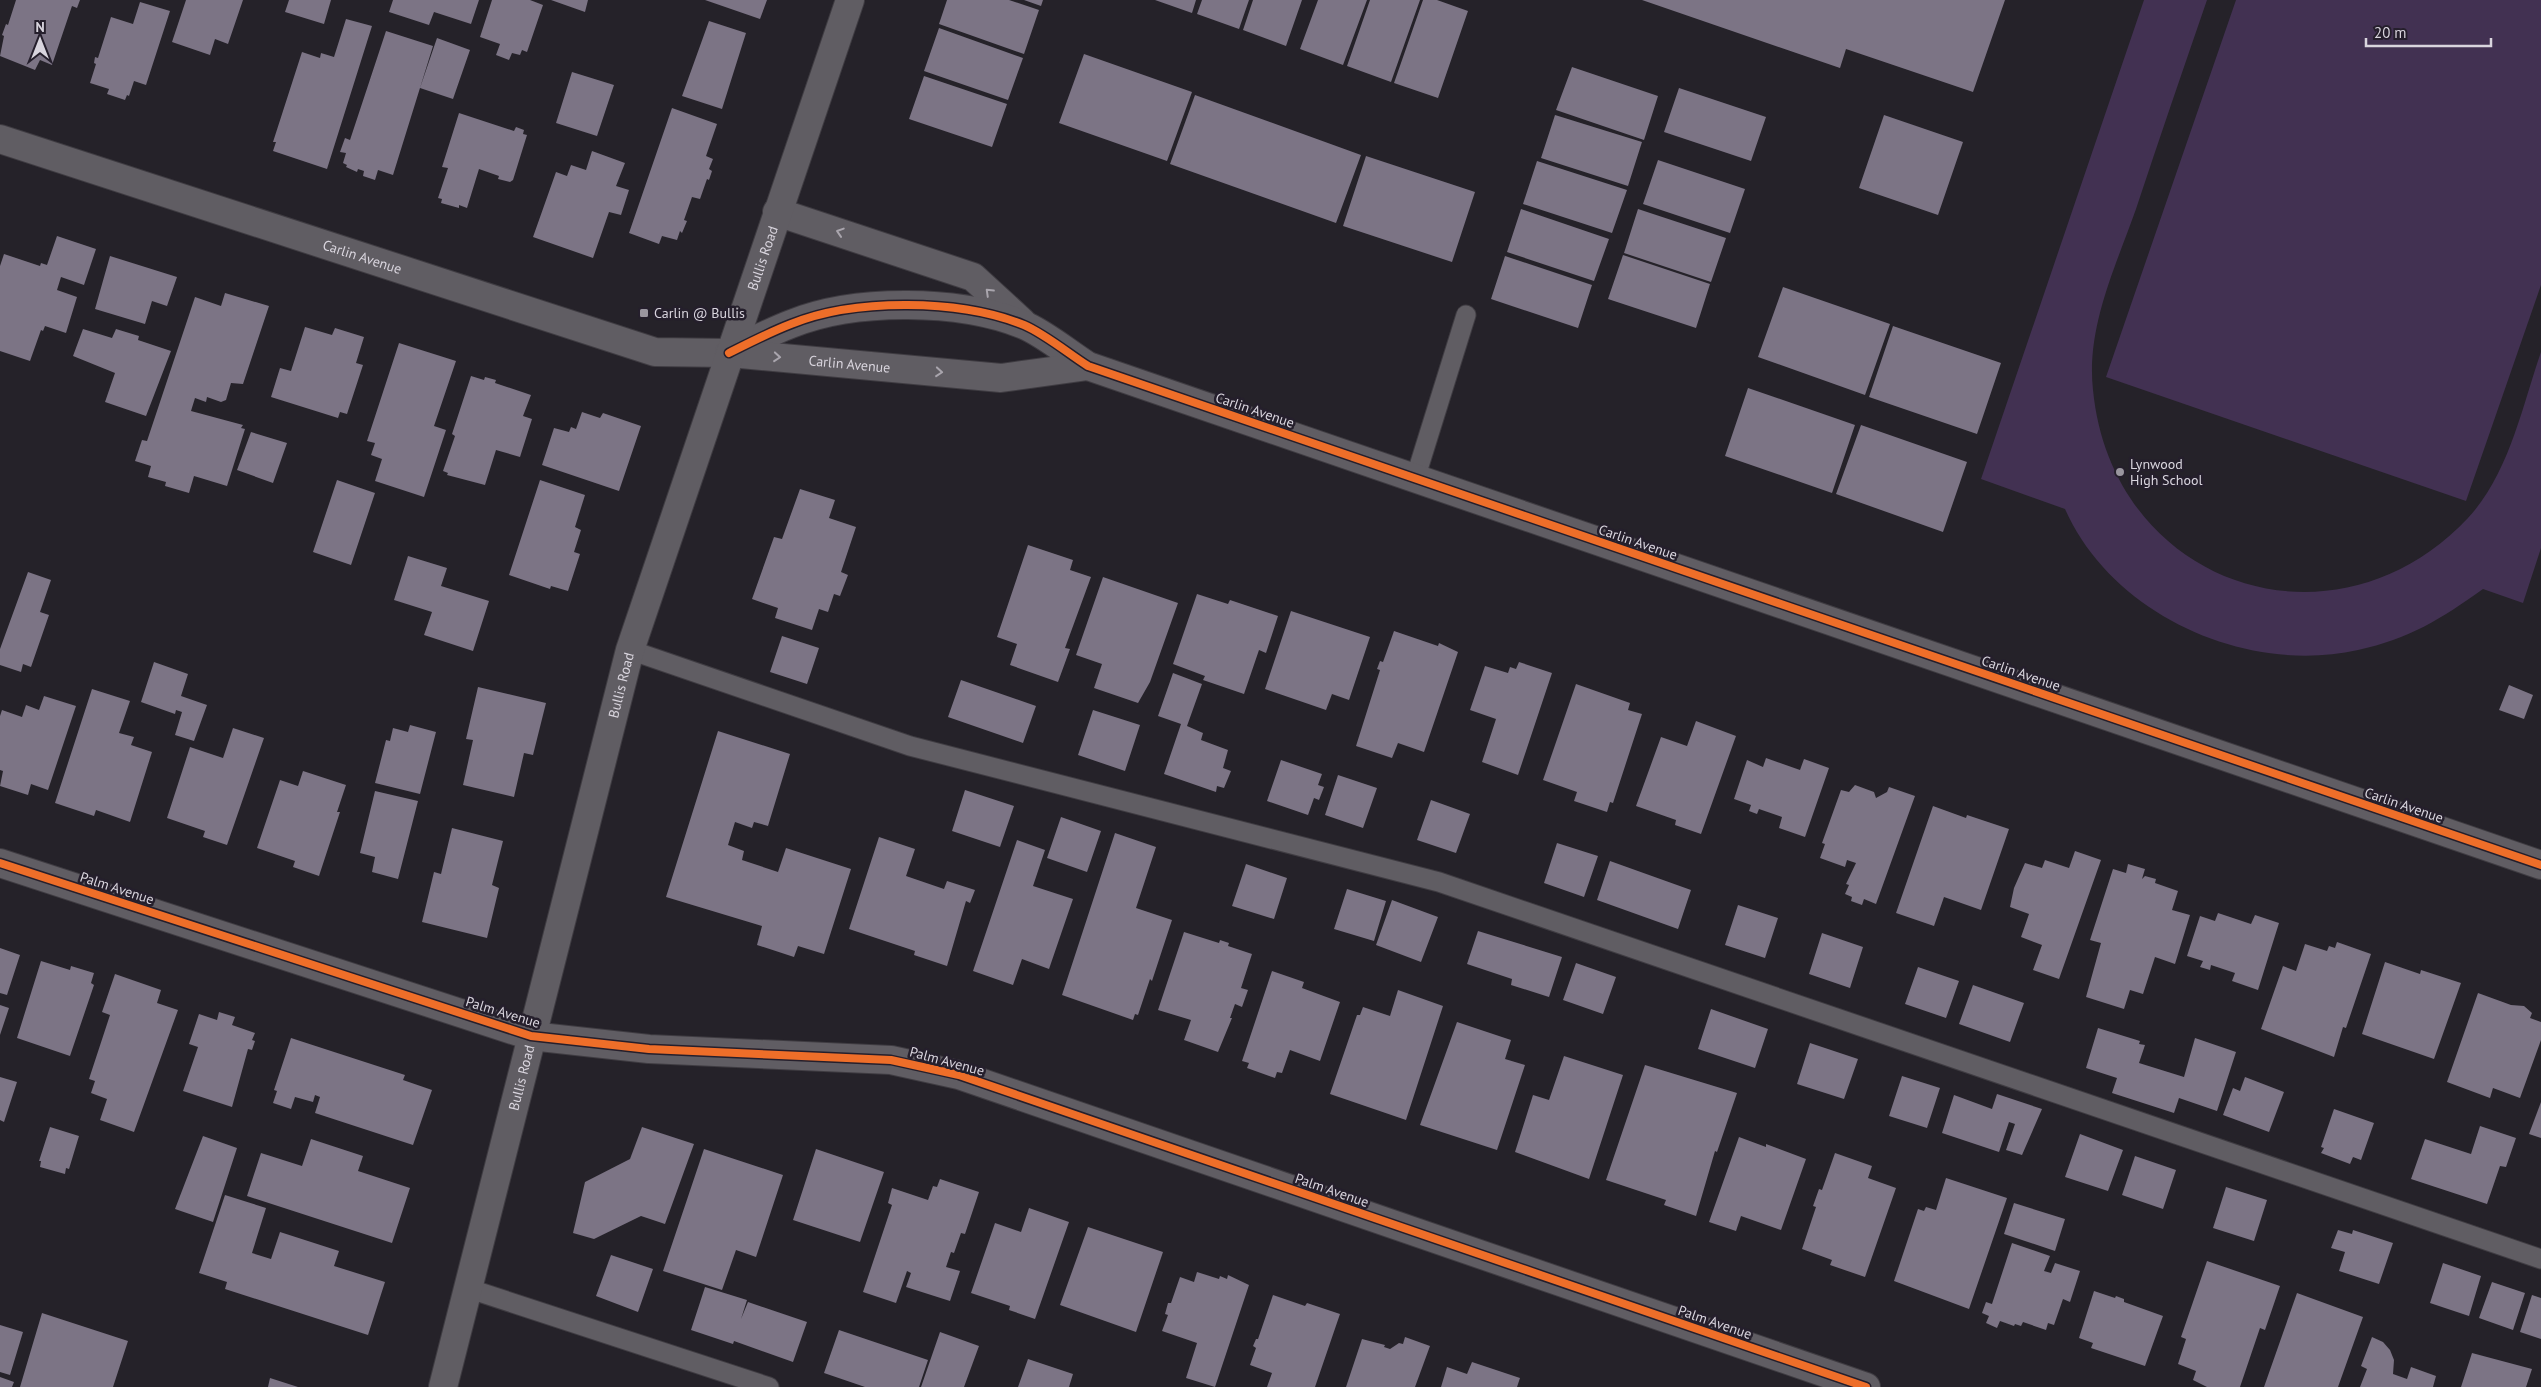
<svg xmlns="http://www.w3.org/2000/svg" width="2541" height="1387" font-family="'PT Sans',sans-serif">
<style>
.garden{fill:#423152}
.building{fill:#7c7485}
.lines{fill:none;stroke-linecap:round;stroke-linejoin:round}
.service-casing{stroke:#3f3c42;stroke-width:21}
.minor-casing{stroke:#3f3c42;stroke-width:30}
.tertiary-casing{stroke:#3f3c42;stroke-width:30}
.service{stroke:#605d63;stroke-width:19}
.minor{stroke:#605d63;stroke-width:28}
.tertiary{stroke:#605d63;stroke-width:28}
.cycleway-casing{stroke:#251f2c;stroke-width:11}
.cycleway{stroke:#ee6e29;stroke-width:8}
.oneway{stroke:#a9a5ad}
.poi-dot{fill:#9a969f;stroke:#251f2c;stroke-width:2}
.labels{text-anchor:middle;stroke-width:5;stroke-linejoin:round;paint-order:stroke}
.street-label{font-size:14px;fill:#d9d5de;stroke:#251f2c}
.poi-label{font-size:14px;fill:#d9d5de;stroke:#251f2c;text-anchor:start}
</style>
<rect width="100%" height="100%" fill="#252229"/>
<path class="garden" d="M2144,0H2207C2183,70 2159,139 2136,209C2116,266 2086,327 2093,390C2112,585 2333,661 2468,518C2509,474 2522,407 2541,352V548L2523,603L2483,589C2441,619 2409,639 2358,650C2246,675 2112,615 2065,509L1981,479Z
M2236,0H2541V285L2466,501L2106,377Z"/>
<path class="building" d="M16,0H80L77,8L72,6L52,65L40,60L35,70L0,56L4,36L2,35L6,24L8,25Z
M186,0H243L228,44L215,39L210,55L172,42Z
M289,0H331L324,24L285,12Z
M393,0H479L471,24L434,12L429,25L389,12Z
M492,0H530L543,5L527,52L522,50L520,55L512,53L509,60L496,55L500,44L480,37Z
M551,0H588L585,12Z
M705,0H767L760,19Z
M947,0H1009L1039,10L1024,54L939,24Z
M1024,0H1043L1041,6Z
M1155,0H1196L1192,13Z
M1202,0H1249L1239,29L1197,14Z
M1253,0H1302L1286,46L1243,30Z
M1318,0H1367L1343,65L1300,49Z
M1370,0H1420L1391,82L1347,66Z
M1423,0H1437L1468,11L1438,98L1394,83Z
M1642,0H2005L1973,92L1846,49L1840,68Z
M140,2L170,11L146,85L134,81L129,96L127,95L125,100L107,94L109,89L90,83L96,64L94,63L95,57L98,58L111,17L133,24Z
M346,19L372,26L327,169L273,151L276,142H273L302,52L320,58L321,53L334,57Z
M709,21L746,33L722,109L682,96Z
M939,28L1023,58L1008,100L924,71Z
M386,31L433,46L393,175L378,170L375,180L363,176L364,171L358,169L357,172L346,167L347,165L343,163L346,153L340,152L345,138L350,140Z
M437,38L470,50L453,99L420,88Z
M1084,54L1192,92L1167,161L1059,123Z
M1572,67L1658,96L1644,140L1556,110Z
M572,72L614,85L597,136L556,123Z
M924,76L1007,104L992,147L909,119Z
M1679,88L1766,117L1751,161L1664,132Z
M1195,95L1361,155L1336,223L1170,164Z
M672,108L717,124L706,156L713,159L709,169L712,171L709,180L707,179L700,199L692,197L684,220L687,221L682,233L680,231L677,240L662,236L659,244L629,233Z
M459,113L514,131L516,127L524,130L523,134L527,135L513,180L510,182L498,179L499,176L479,169L467,208L459,205V208L441,203L442,199L438,198L448,168L442,167Z
M1555,115L1642,142L1628,186L1541,158Z
M1884,115L1963,142L1938,215L1859,188Z
M592,151L625,163L616,186L629,190L621,215L609,212L593,258L533,237L556,172L567,176L571,165L586,170Z
M1366,156L1475,192L1452,262L1343,226Z
M1658,160L1745,189L1730,233L1643,204Z
M1537,161L1627,190L1612,233L1523,204Z
M1521,209L1609,239L1594,281L1507,252Z
M1638,209L1726,238L1711,282L1624,253Z
M57,236L96,249L84,285L61,277L57,290L77,297L66,333L45,326L43,331L41,330L30,361L0,351V266L4,254L40,266L41,263L47,265Z
M1623,255L1710,284L1696,328L1608,299Z
M110,256L177,277L167,306L152,301L145,324L95,309Z
M1505,256L1592,285L1578,328L1491,299Z
M1783,287L1890,324L1865,395L1758,357Z
M225,293L269,306L243,384L231,383L226,400L221,402L207,397L206,402L195,398L191,411L243,425L241,428L245,429L227,486L194,476L189,493L165,486L166,482L148,477L151,466L135,461L142,440L147,441L195,297L221,306Z
M1893,326L2001,363L1977,434L1869,397Z
M305,327L332,335L335,328L364,337L356,363L363,365L347,414L340,412L338,418L271,397L280,368L291,371Z
M83,329L112,338L116,329L139,336L138,340L171,351L146,416L105,402L115,373L73,356Z
M399,343L456,361L434,426L446,430L424,497L375,481L382,459L371,455L375,443L367,441Z
M471,376L484,380L485,377L496,380L495,383L531,395L523,416L532,419L520,457L496,450L485,485L447,475L448,473L443,471L455,436L452,434Z
M1748,388L1855,425L1832,493L1725,456Z
M582,412L600,418L603,413L641,426L619,491L542,465L554,428L569,432L571,427L576,429Z
M1861,425L1967,462L1943,532L1836,494Z
M251,432L287,443L273,483L237,470Z
M337,480L375,493L351,565L313,552Z
M540,480L585,495L575,527L581,530L574,552L580,554L568,591L551,586L550,589L509,575Z
M800,489L835,500L829,518L856,527L841,572L848,575L840,596L834,594L828,612L819,609L812,630L775,618L778,608L752,599L774,537L782,539Z
M1028,545L1073,560L1070,570L1091,577L1065,648L1070,649L1058,682L1010,665L1017,644L997,637Z
M408,556L447,568L441,586L489,601L473,651L424,635L432,612L394,600Z
M28,572L51,580L40,612L49,615L31,667L23,664L21,672L0,665V649Z
M1103,577L1178,603L1150,682L1138,703L1094,688L1102,664L1076,655Z
M1197,594L1228,604L1230,600L1278,616L1266,653L1259,650L1244,694L1203,680L1205,676L1173,664Z
M1291,611L1370,637L1349,700L1332,694L1326,710L1265,689Z
M1394,631L1438,646L1439,643L1458,652L1424,752L1398,743L1392,758L1356,746L1380,670L1377,669L1380,661L1383,662Z
M782,636L819,648L807,684L770,672Z
M154,662L188,674L181,696L207,705L194,741L175,735L182,712L176,710L175,714L141,702Z
M1519,662L1552,673L1518,775L1482,762L1496,719L1470,710L1485,666L1508,673L1510,667L1516,669Z
M1173,673L1202,684L1187,726L1203,733L1201,740L1228,750L1223,768L1231,771L1224,788L1217,786L1216,792L1164,774L1181,724L1158,716Z
M961,680L1036,706L1023,743L948,717Z
M1576,684L1630,703L1628,710L1642,714L1613,803L1610,802L1607,812L1574,801L1577,792L1543,780Z
M2509,685L2533,695L2524,719L2499,710Z
M478,687L546,703L533,755L524,753L514,797L463,785L473,740L466,739Z
M92,689L130,701L119,733L134,737L131,745L152,752L130,822L96,810L94,816L55,803Z
M44,696L76,706L48,790L31,784L28,795L0,786L3,771L0,770V716L2,710L22,717L26,705L39,710Z
M1093,710L1140,725L1125,771L1078,755Z
M1696,721L1736,736L1701,834L1675,825L1676,820L1636,806L1661,737L1687,746Z
M410,725L436,732L420,794L375,783L386,740L390,741L393,728L408,732Z
M233,728L264,738L227,845L203,837L205,831L167,818L190,747L223,758Z
M718,731L790,754L768,826L754,822L752,828L735,822L728,845L744,851L742,860L778,872L786,848L851,869L824,954L798,946L794,957L757,945L762,926L666,897Z
M1766,758L1800,770L1804,759L1829,768L1805,837L1779,828L1782,817L1759,809L1757,814L1749,811L1751,805L1734,799L1747,760L1763,767Z
M1281,760L1322,774L1318,785L1324,787L1319,800L1314,798L1308,815L1267,801Z
M303,771L346,785L337,812H340L319,876L293,867L295,861L257,848L280,780L298,786Z
M1338,775L1377,788L1363,828L1325,815Z
M1855,785L1874,792L1876,798L1887,792L1889,787L1915,796L1876,904L1864,899L1862,905L1851,901L1852,897L1845,894L1849,885L1846,884L1856,863L1847,860L1845,867L1820,858L1825,844L1822,843L1841,790L1849,792Z
M965,790L1014,806L1000,847L952,831Z
M375,791L418,801L398,879L372,872L375,857L360,853Z
M1431,800L1470,814L1456,853L1417,840Z
M1933,806L1966,818L1967,815L2009,829L1981,910L1944,897L1934,926L1896,913Z
M1061,817L1101,831L1087,872L1047,858Z
M452,828L503,841L492,885L499,888L487,938L422,922L434,872L441,874Z
M1115,833L1156,847L1136,908L1172,920L1152,981L1150,979L1138,1015L1135,1014L1133,1020L1062,995Z
M879,837L915,849L906,876L944,889L947,881L975,890L970,903L966,901L947,966L914,955L915,951L849,929Z
M1017,840L1045,850L1033,886L1073,899L1049,969L1022,959L1013,985L973,971Z
M1557,843L1598,856L1584,897L1544,883Z
M2075,851L2101,860L2059,979L2033,970L2042,945L2021,937L2029,914L2010,907L2014,888L2025,863L2042,868L2045,860L2069,868Z
M1610,861L1691,890L1678,929L1597,900Z
M1246,864L1287,878L1274,919L1232,906Z
M2128,864L2145,869L2142,879L2145,876L2156,879L2155,883L2178,891L2172,910L2190,915L2175,964L2155,957L2143,994L2130,990L2124,1009L2086,997L2101,943L2090,940L2113,869L2126,873Z
M1347,889L1386,901L1374,941L1334,929Z
M1392,900L1438,917L1421,962L1376,945Z
M1738,905L1778,918L1765,958L1725,945Z
M2218,913L2251,924L2255,915L2279,923L2258,990L2232,981L2235,973L2211,965L2210,970L2200,967L2203,961L2187,956L2200,916L2215,921Z
M1478,931L1562,957L1549,997L1511,985L1512,979L1467,964Z
M1184,932L1219,943L1220,940L1229,943L1228,946L1252,954L1241,988L1248,990L1242,1007L1235,1004L1230,1018H1232L1218,1052L1184,1040L1191,1020L1158,1010Z
M1822,933L1863,947L1850,988L1809,974Z
M2337,942L2371,954L2346,1028L2343,1027L2334,1057L2261,1029L2283,966L2296,971L2305,944L2327,951L2329,946L2335,948Z
M0,948L20,955L7,995L0,993Z
M41,961L70,970L71,966L94,973L91,983L94,985L70,1056L17,1038Z
M2385,962L2420,974L2421,970L2461,983L2434,1059L2362,1034Z
M1576,963L1616,977L1603,1014L1563,1000Z
M1918,967L1959,981L1946,1018L1905,1004Z
M1272,971L1304,982L1302,988L1340,1002L1320,1061L1290,1050L1282,1073L1277,1072L1275,1078L1247,1068L1249,1063L1242,1061Z
M115,974L161,990L157,1003L178,1010L134,1132L100,1120L107,1099L91,1093L95,1081L89,1079L110,1015L102,1012Z
M1973,985L2024,1003L2010,1042L1959,1024Z
M1398,990L1443,1006L1406,1120L1330,1094L1357,1015H1360L1363,1007L1390,1016Z
M2478,993L2511,1005L2524,1006L2532,1013L2530,1018L2541,1022V1040L2520,1098L2493,1088L2490,1098L2447,1082Z
M0,1005L9,1008L0,1035Z
M1711,1009L1768,1029L1755,1068L1698,1049Z
M219,1012L235,1017L232,1025L255,1033L252,1040L255,1041L252,1050L248,1049L232,1107L183,1091L198,1047L189,1044L199,1014L217,1020Z
M1457,1022L1511,1040L1505,1059L1525,1065L1497,1150L1420,1125Z
M2098,1028L2140,1041L2139,1044L2145,1045L2139,1063L2184,1077L2195,1038L2236,1052L2217,1111L2179,1098L2174,1113L2112,1093L2117,1078L2086,1068Z
M291,1038L405,1075L403,1080L432,1090L413,1145L315,1113L320,1097L315,1095L313,1102L295,1097L291,1109L273,1103L277,1091L274,1090Z
M1810,1043L1858,1059L1844,1099L1797,1084Z
M1564,1056L1623,1075L1589,1179L1515,1152L1533,1095L1549,1100Z
M1645,1065L1737,1093L1717,1152L1715,1151L1696,1216L1664,1205L1666,1200L1606,1180Z
M1902,1076L1940,1088L1927,1128L1889,1116Z
M0,1077L17,1082L4,1122L0,1120Z
M2245,1077L2284,1092L2269,1132L2223,1115L2233,1088L2240,1091Z
M1997,1094L2042,1109L2022,1155L2006,1150L2015,1124L2009,1122L1999,1152L1942,1133L1954,1095L1992,1109Z
M2541,1102V1138L2529,1134Z
M2334,1109L2374,1123L2361,1160L2353,1157L2350,1164L2321,1153L2324,1148L2321,1147Z
M2480,1126L2516,1138L2506,1167L2500,1166L2487,1204L2411,1179L2425,1139L2471,1154Z
M50,1127L79,1136L69,1169L66,1168L65,1174L40,1167L41,1161H39Z
M642,1127L694,1144L665,1224L641,1216L594,1239L573,1233L585,1182L630,1159Z
M2080,1134L2123,1150L2108,1191L2065,1177Z
M203,1136L237,1148L213,1222L175,1209Z
M1739,1137L1766,1147V1144L1806,1159L1781,1230L1741,1216L1736,1231L1709,1222Z
M311,1139L363,1156L358,1171L410,1188L392,1243L247,1196L261,1153L302,1166Z
M704,1149L783,1175L756,1257L736,1250L722,1290L663,1271Z
M816,1149L884,1172L860,1242L793,1220Z
M1835,1153L1872,1166L1868,1178L1896,1188L1865,1277L1830,1265L1832,1260L1802,1249L1816,1207L1813,1206L1819,1189L1822,1190Z
M2135,1156L2176,1170L2163,1209L2122,1195Z
M1946,1178L2007,1198L1969,1309L1894,1281L1918,1209L1924,1211L1926,1207L1936,1210Z
M940,1179L979,1192L965,1234L961,1233L954,1253L951,1252L946,1267L960,1271L950,1301L906,1287L911,1273L907,1271L896,1303L863,1292L892,1205L888,1203L892,1188L928,1200L933,1186L937,1187Z
M2226,1187L2267,1200L2254,1241L2213,1228Z
M225,1195L266,1208L252,1253L271,1259L280,1232L339,1251L334,1266L385,1282L368,1335L225,1289L227,1282L199,1273Z
M2014,1203L2065,1219L2055,1251L2004,1234Z
M1029,1208L1069,1222L1035,1319L1009,1310L1010,1306L971,1293L995,1223L1021,1232Z
M1088,1227L1163,1252L1136,1332L1060,1305Z
M2338,1230L2352,1234L2353,1230L2393,1243L2379,1284L2339,1271L2345,1252L2331,1248Z
M2012,1243L2050,1256L2044,1271L2051,1273L2055,1263L2080,1271L2070,1302L2063,1299L2054,1325L2048,1323L2046,1330L2023,1322L2021,1326L2015,1324L2014,1326L2000,1321L1997,1328L1986,1323L1989,1316L1982,1313L1986,1302L1992,1304Z
M611,1255L653,1269L638,1312L596,1296Z
M2207,1261L2280,1286L2265,1330L2260,1328L2240,1387H2207L2193,1380L2196,1371L2178,1364L2186,1339L2181,1337Z
M2443,1263L2481,1276L2469,1316L2430,1303Z
M1197,1272L1219,1279L1220,1276L1227,1279L1228,1275L1249,1285L1215,1387L1186,1378L1197,1343L1162,1331L1168,1315L1165,1314L1168,1303H1171L1180,1277L1194,1282Z
M2492,1282L2525,1293L2513,1330L2479,1318Z
M705,1287L747,1300L741,1319L748,1302L807,1322L793,1362L734,1341L733,1344L691,1330Z
M2094,1291L2115,1298L2116,1296L2124,1299V1302L2163,1316L2145,1366L2091,1348L2093,1343L2079,1338Z
M2297,1293L2363,1317L2338,1387H2264Z
M1273,1295L1305,1306L1307,1303L1340,1314L1315,1387H1267L1272,1373L1250,1365L1256,1348L1253,1346L1256,1339H1258Z
M2532,1295L2541,1298V1339L2520,1332Z
M42,1313L128,1341L113,1387H20Z
M0,1325L23,1332L10,1375L0,1372Z
M839,1330L928,1360L919,1387H865L824,1373Z
M940,1332L979,1346L964,1387H921Z
M1405,1337L1430,1346L1415,1387H1346L1362,1339L1385,1345L1384,1347L1390,1349L1399,1343L1403,1344Z
M2372,1337L2383,1342L2390,1350L2394,1360L2393,1374L2407,1379L2411,1367L2436,1376L2433,1387H2360L2367,1369L2361,1366Z
M2472,1353L2532,1369L2526,1387H2461Z
M1028,1359L1073,1374L1069,1387H1018Z
M1472,1362L1520,1378L1517,1387H1441L1447,1367L1467,1374Z
M0,1377L14,1382L12,1387H0Z
M270,1378L298,1387H268Z"/>
<g class="lines">
<g class="service-casing">
<path id="service" d="M1415,479L1466,315
M630,650L910,746L1439,882L2541,1259
M467,1288L769,1387"/>
</g>
<g class="minor-casing">
<g id="minor">
<path id="s1" d="M0,139L655,352L729,353"/>
<path d="M0,863L531,1036L649,1049L891,1060L959,1075L1866,1387"/>
</g>
</g>
<g class="tertiary-casing">
<g id="tertiary">
<path d="M777,212L973,277L1022,322"/>
<path d="M729,353C749,343 770,332 791,324C855,298 960,299 1024,325C1045,334 1069,354 1088,366L2541,865"/>
<path id="s2" d="M730,353L1001,378L1088,366"/>
<path id="s3" d="M443,1387L630,650L850,0"/>
</g>
</g>
<use href="#service" class="service"/>
<use href="#minor" class="minor"/>
<use href="#tertiary" class="tertiary"/>
<g class="cycleway-casing">
<path id="cycleway" d="M729,353C749,343 770,332 791,324C855,298 960,299 1024,325C1045,334 1069,354 1088,366L2541,865
M0,863L531,1036L649,1049L891,1060L959,1075L1866,1387"/>
</g>
<use href="#cycleway" class="cycleway"/>
</g>
<defs><path id="oneway-chevron" d="M-2-3.5L2.5 0L-2 3.5" fill="none" stroke-width="1.6" stroke-linecap="round" stroke-linejoin="round" transform="scale(1.25)"/></defs>
<g class="oneway">
<use href="#oneway-chevron" transform="translate(840 232) rotate(-162)"/>
<use href="#oneway-chevron" transform="translate(989 292) rotate(-136)"/>
<use href="#oneway-chevron" transform="translate(777 357) rotate(5)"/>
<use href="#oneway-chevron" transform="translate(939 372) rotate(5)"/>
</g>
<g class="poi-dot">
<rect x="639" y="308" width="10" height="10" rx="2.5"/>
<circle cx="2120" cy="472" r="5"/>
</g>
<g class="labels">
<g class="street-label">
<text dy="5" stroke="none"><textPath href="#s1" startOffset="381">Carlin Avenue</textPath></text>
<text dy="5" stroke="none"><textPath href="#s3" startOffset="1174">Bullis Road</textPath></text>
<text dy="5" stroke="none"><textPath href="#s2" startOffset="120">Carlin Avenue</textPath></text>
<text transform="translate(1255 410) rotate(19)" y="5">Carlin Avenue</text>
<text transform="translate(1638 542) rotate(19)" y="5">Carlin Avenue</text>
<text transform="translate(2021 673) rotate(19)" y="5">Carlin Avenue</text>
<text dy="5" stroke="none"><textPath href="#s3" startOffset="724">Bullis Road</textPath></text>
<text transform="translate(2404 805) rotate(19)" y="5">Carlin Avenue</text>
<text transform="translate(117 888) rotate(18)" y="5">Palm Avenue</text>
<text transform="translate(503 1012) rotate(17)" y="5">Palm Avenue</text>
<text transform="translate(947 1061) rotate(15)" y="5">Palm Avenue</text>
<text dy="5" stroke="none"><textPath href="#s3" startOffset="319">Bullis Road</textPath></text>
<text transform="translate(1332 1190) rotate(19)" y="5">Palm Avenue</text>
<text transform="translate(1715 1322) rotate(19)" y="5">Palm Avenue</text>
</g>
<g class="poi-label">
<text x="654" y="318">Carlin @ Bullis</text>
<text x="2130" y="469">Lynwood<tspan x="2130" dy="16">High School</tspan></text>
</g>
</g>
<g transform="translate(40 40)" stroke="#251f2c" stroke-width="4" paint-order="stroke">
<path d="M0-4L9 19L0 12L-9 19Z" fill="#d9d5de"/>
<text y="-8" font-size="14" font-weight="bold" text-anchor="middle" fill="#d9d5de">N</text>
</g>
<path d="M2366 38v8h125v-8" fill="none" stroke="#d9d5de" stroke-width="2.5"/>
<text x="2374" y="38" font-size="15" fill="#d9d5de" stroke="#251f2c" stroke-width="4" paint-order="stroke">20 m</text>
</svg>
